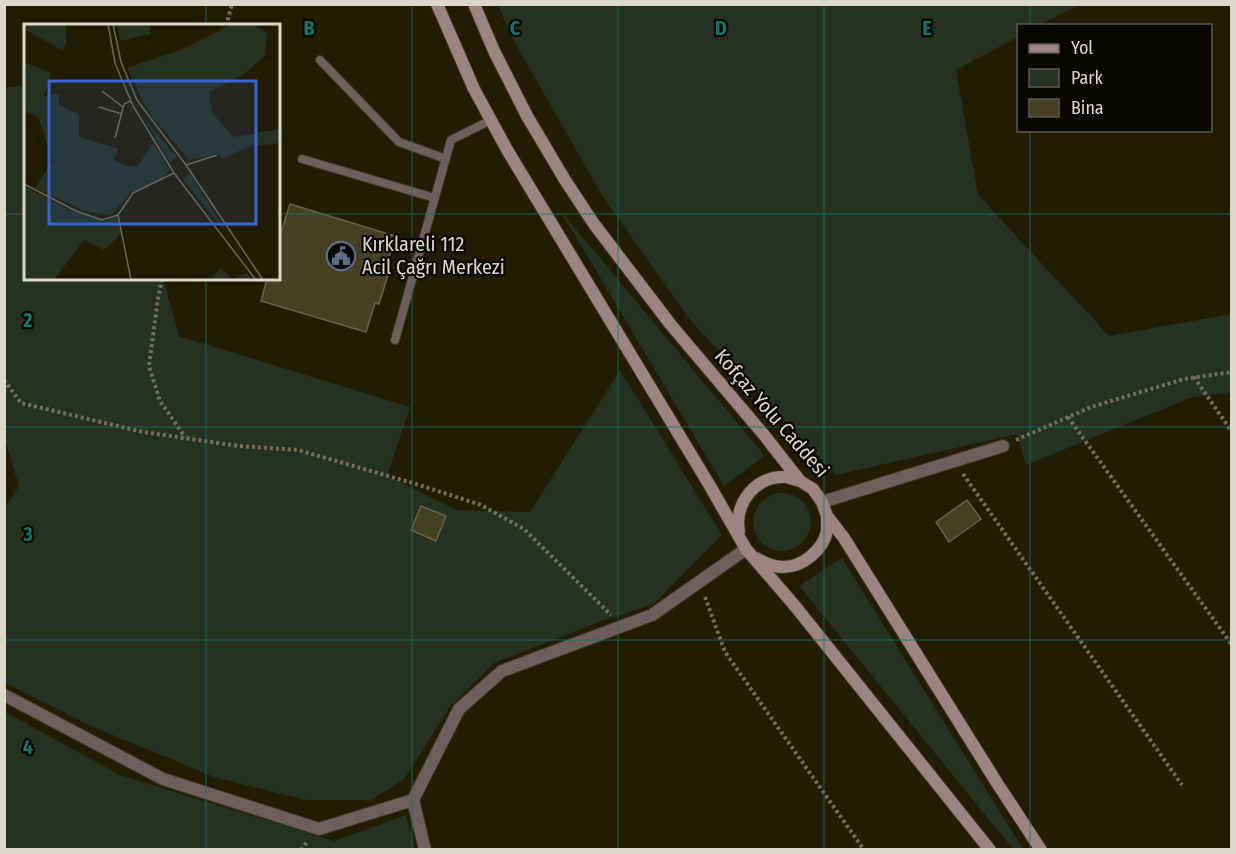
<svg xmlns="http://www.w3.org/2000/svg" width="1236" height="854" font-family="'Fira Sans Condensed',sans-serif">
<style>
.green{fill:#253221}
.building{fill:#464123;stroke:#696345;stroke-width:1.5}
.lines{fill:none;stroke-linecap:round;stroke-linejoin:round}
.lane-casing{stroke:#3c361c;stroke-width:10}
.street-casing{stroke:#3c361c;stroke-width:14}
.secondary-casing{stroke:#3c361c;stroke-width:14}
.path{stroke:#746f58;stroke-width:4;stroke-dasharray:3 3;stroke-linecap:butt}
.lane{stroke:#6e5e5d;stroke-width:8}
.street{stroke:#6e5e5d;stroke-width:12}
.secondary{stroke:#9d8482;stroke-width:12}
.grid{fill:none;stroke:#0f766e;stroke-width:1.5;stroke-opacity:0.55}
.labels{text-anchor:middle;stroke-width:4.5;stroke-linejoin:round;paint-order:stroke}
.poi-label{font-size:20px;fill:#dcd9c8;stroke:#090701;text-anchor:start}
.street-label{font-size:20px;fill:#dcd9c8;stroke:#090701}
.inset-road{fill:none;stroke:#6c6850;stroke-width:1.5}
.view{fill:#3a63d6;fill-opacity:0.15;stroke:#3a63d6;stroke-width:3}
.inset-edge{fill:none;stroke:#dcd9c8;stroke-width:3}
.grid-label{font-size:20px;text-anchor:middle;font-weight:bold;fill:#0f766e;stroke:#090701;stroke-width:4.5;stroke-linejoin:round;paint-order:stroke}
</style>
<rect width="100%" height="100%" fill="#221c00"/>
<path class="green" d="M498,5H1079L1039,25L1018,26V37L956,70L978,195L1109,336L1231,314V392L1190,398L1026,465L1017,434L836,475L691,321L603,197L511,36Z
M25,85L26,279H163L179,336L410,407L387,476L457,510L530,512L620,370L722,535L654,604L602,621L494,663L450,707L404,779L371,800H306L214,777L91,726L5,683V508L19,486L4,437V88Z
M560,210L765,456L724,486Z
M753 522a29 29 0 1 1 58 0a29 29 0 1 1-58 0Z
M842,558L1023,849H1013L799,586Z
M5,712L120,775L334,841L406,815L415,849H5Z"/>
<path class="building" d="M290,204L395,236L387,264L391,265L379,304L375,303L366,332L261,301L267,279H279V232H281Z
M967,500L981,519L949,542L936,522Z
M421,506L446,516L436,541L411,530Z"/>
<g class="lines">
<g class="lane-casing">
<path id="lane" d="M320,60L399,142L446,159
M302,159L435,198
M395,340L451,140L491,120"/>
</g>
<g class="street-casing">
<path id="street" d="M822,502L1003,446
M4,695L163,779L319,829L413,800L459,709L502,671L652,615L746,549
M413,800L425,850"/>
</g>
<g class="secondary-casing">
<path id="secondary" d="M437,4L474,89L506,148L710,486L746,549L795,606L990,850
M474,4L494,51L527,116L565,180L594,224L671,325L764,435L800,481L813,489L822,502L827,516L844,538L997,783L1041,850
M739,531C734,503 756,475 786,477C790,478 795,480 800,481
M756,558C764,563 773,567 783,567C803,567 823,550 827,531C827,526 827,521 827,516"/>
</g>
<path class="path" d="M226,26L232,4
M162,279L158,298L149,366L160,401L185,437
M1194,377L1232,432
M4,380L21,403L143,432L239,446L298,450L416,484L481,505L524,529L611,615
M1068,417L1232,645
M1016,440L1091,407L1184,379L1232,372
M963,474L1182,785
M705,597L725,652L864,850
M301,850L308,841"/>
<use href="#lane" class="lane"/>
<use href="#street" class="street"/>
<use href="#secondary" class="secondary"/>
</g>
<path class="grid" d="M206,4V26M412,4V850M618,4V850M824,4V850M1030,4V26M1030,130V850M4,214H26M279,214H1232M206,279V850M4,427H1232M4,640H1232"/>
<defs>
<g id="civic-ring" transform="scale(1.5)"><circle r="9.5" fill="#090701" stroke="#5c6f8a" stroke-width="1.5"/><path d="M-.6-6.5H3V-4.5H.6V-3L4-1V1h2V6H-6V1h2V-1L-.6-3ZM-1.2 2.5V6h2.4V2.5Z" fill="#5c6f8a"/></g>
</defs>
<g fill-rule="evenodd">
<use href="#civic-ring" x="341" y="256"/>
</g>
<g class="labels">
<g class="poi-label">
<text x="362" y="251">Kırklareli 112<tspan x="362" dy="23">Acil Çağrı Merkezi</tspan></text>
</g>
<g class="street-label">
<text transform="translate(772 413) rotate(49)" y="7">Kofçaz Yolu Caddesi</text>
</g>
</g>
<g transform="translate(24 24)">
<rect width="256" height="256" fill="#221c00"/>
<path d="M0,0H42V20L38,26L0,5ZM93,0H126V10L96,17ZM208,0H229L243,9L241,32L220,50L185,68L188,89L210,113L256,105V119L224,123L197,135L195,129L165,136L126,90L103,44L159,25ZM0,38L27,49L20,72L35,70V81L55,90V113L94,125L90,136L101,142H114L129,119L146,146L134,158L108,168L87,191L61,187L11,164L28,138L15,94L0,86ZM118,92L153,133L146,138ZM166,150L202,208L159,155ZM0,162L45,186L81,197L93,193L97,210L80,226L60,216L30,256H0ZM197,244L208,255L223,249L228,256H185Z" fill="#253221"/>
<path class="inset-road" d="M84,0L91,39L109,82L150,149L232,256M89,0L97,38L113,76L162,141L239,256M78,67L99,83M75,83L98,90M91,114L100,80L107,77M162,141L193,131M0,160L52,187L78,196L94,191L109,169L150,149M94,191L107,256"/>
<path class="view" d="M25,57H232V200H25Z"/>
<rect width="256" height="256" class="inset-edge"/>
</g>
<g class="grid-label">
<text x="309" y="35">B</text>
<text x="515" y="35">C</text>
<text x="721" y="35">D</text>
<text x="927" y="35">E</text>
<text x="28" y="327">2</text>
<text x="28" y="541">3</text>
<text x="28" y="754">4</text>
</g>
<rect width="1236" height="854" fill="none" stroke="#dcd9c8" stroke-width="12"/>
<rect x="1017" y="24" width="195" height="108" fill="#090701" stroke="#5d5b51" stroke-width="1.5"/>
<rect x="1029" y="44" width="30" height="9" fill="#9d8482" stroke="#5d5b51" stroke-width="1.5"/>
<text x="1071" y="54" font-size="18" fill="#dcd9c8">Yol</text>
<rect x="1029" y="69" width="30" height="18" fill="#253221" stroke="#5d5b51" stroke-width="1.5"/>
<text x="1071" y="84" font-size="18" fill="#dcd9c8">Park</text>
<rect x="1029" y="99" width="30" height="18" fill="#464123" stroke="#5d5b51" stroke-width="1.5"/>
<text x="1071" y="114" font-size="18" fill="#dcd9c8">Bina</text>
</svg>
